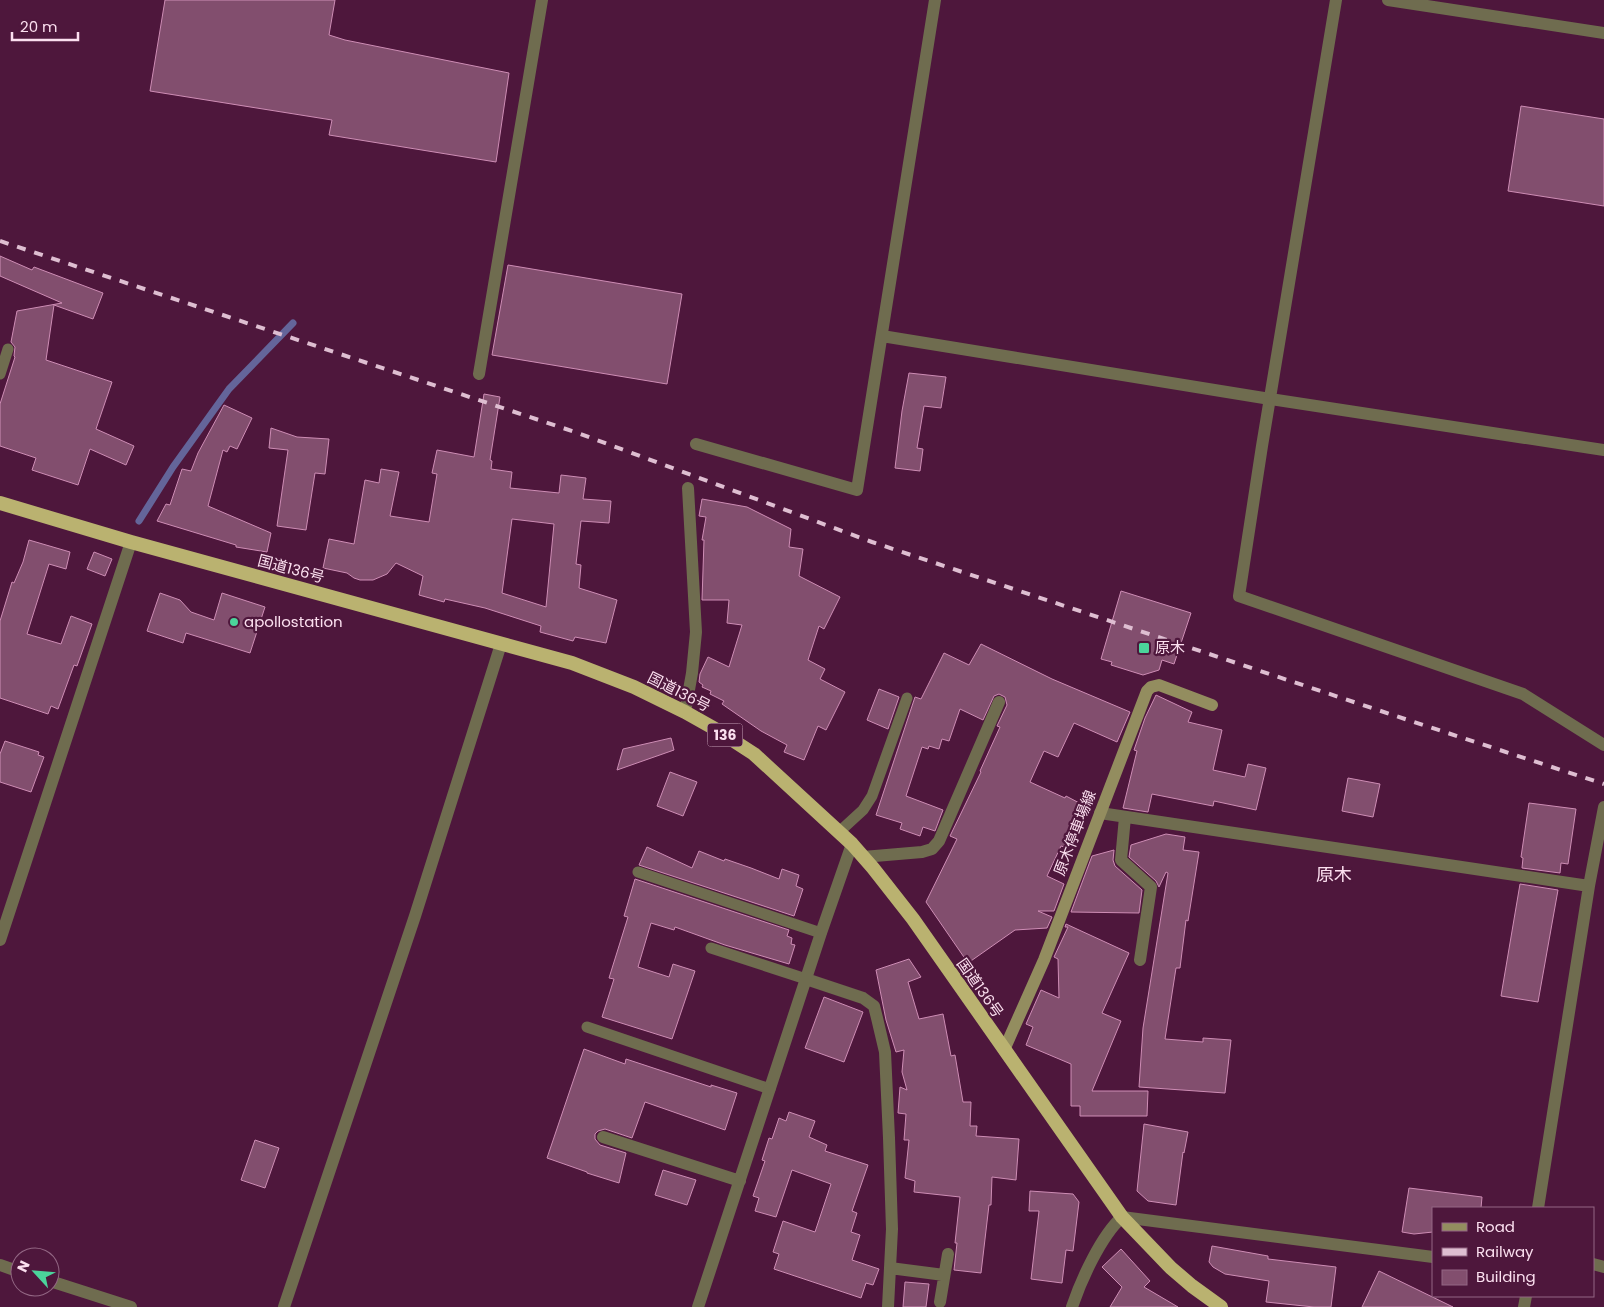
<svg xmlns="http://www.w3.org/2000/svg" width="1604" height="1307" font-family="Poppins,'Noto Sans JP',sans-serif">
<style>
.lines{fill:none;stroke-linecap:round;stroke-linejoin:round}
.stream{stroke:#64659a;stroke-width:7}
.building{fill:#824e6e;stroke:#ce8db5;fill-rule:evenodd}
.service{stroke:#6f6c4f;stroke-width:11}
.minor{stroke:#6f6c4f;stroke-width:12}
.tertiary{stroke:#6f6c4f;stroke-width:12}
.secondary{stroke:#938d5f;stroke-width:12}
.trunk{stroke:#bab270;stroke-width:14}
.rail{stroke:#debed1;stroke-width:4;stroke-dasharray:9 9;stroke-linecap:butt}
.poi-dot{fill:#4bd49b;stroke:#4e173c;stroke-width:2}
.labels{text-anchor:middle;stroke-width:4.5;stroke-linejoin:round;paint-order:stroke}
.shield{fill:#4e173c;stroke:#c7a3b9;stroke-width:1}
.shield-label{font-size:14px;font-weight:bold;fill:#fbdfef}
.street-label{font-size:15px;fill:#fbdfef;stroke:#4e173c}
.poi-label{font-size:15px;fill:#fbdfef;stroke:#4e173c;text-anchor:start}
.quarter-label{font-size:18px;fill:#fbdfef;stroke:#4e173c}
</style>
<rect width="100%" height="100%" fill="#4e173c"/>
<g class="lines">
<path class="stream" d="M139,521L173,467L229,389L293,323"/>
</g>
<path class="building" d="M165,0H335L329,35L345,40L509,73L496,162L329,135L332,120L150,91Z
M1521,106L1604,119V206L1508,191Z
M0,256L32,270L34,267L103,293L93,319L54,305L46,360L112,382L96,429L134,446L126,465L90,449L78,485L32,470L36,458L0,446V404L15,357L14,356L15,347L11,342L17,311L62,303L0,276Z
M508,265L682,294L667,384L492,355Z
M909,373L946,377L941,408L924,406L917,448L923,449L920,471L895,468L902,411Z
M484,394L500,397L490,460L492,461L491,469L512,472L510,488L559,493L561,475L586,478L583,499L611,501L609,523L581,521L576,564L581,565L579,588L617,600L606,643L575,637L573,641L540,632L541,626L485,608L445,599L444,602L419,595L423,576L396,563L387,574L373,580H360L354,578L347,573L323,568L329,539L354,544L365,480L379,483L381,469L399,472L390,516L429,522L437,474L432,473L437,450L474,457ZM512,519L554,524L546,607L502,593Z
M224,405L252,418L237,449L230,446L227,452L223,450L208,506L271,533L267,552L236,547V545L157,521L166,504L170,505L182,469L191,471L198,453Z
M271,428L297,437L329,439L325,474L315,473L306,530L277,526L288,450L269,448Z
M702,499L747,507L791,529L789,547L803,549L799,576L840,597L824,629L819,626L808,660L825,669L820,679L845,692L826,730L818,726L804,760L784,752L787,745L761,731L722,704L724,701L710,694L711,691L702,687L703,685L699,682L700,674L708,657L729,667L742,625L727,623L729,600H702L704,540H702L706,517L699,516Z
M29,540L70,552L66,569L49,564L27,634L61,644L71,616L92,624L77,666L74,665L58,709L51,706L48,714L0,698V621L12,582L14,583L23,562Z
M94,552L112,559L105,576L87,569Z
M1121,591L1191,613L1174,664L1162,660L1159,670L1143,675L1111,665L1112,662L1101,659Z
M160,593L180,600L191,612L214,620L222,593L265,607L250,653L186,633L183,643L147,631Z
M981,644L1052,679L1130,712L1117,742L1074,723L1058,757L1044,751L1030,782L1065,798L1066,796L1085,806L1064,847L1061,846L1047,876L1064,884L1054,911H1038L1052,917L1047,928L1015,930L968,963L926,902L957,839L950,836L981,772L980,771L1000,727L997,726L1007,705L1005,697L999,694L994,696L983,720L960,709L949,741L942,739L939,749L929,746L928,749L922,747L906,796L943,810L935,831L923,827L920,836L900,829L902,823L876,815L915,697L921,699L944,653L969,665Z
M879,689L899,697L888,729L867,720Z
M1156,695L1192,712L1188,722L1222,730L1213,770L1245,777L1248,764L1266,768L1256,810L1214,801L1213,806L1152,794L1148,812L1123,808L1137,751L1134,750L1145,718Z
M671,738L674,750L617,770L623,749Z
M5,741L39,752L38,755L44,757L31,792L0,782V754Z
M670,772L697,782L683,816L657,806Z
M1348,778L1380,784L1373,817L1342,811Z
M1529,803L1576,809L1568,864L1561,863L1560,873L1522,868L1523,858L1521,857Z
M1166,834L1185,837L1183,850L1199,852L1188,921L1186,920L1180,968H1176L1165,1039L1203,1042V1038L1231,1040L1225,1093L1139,1087L1143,1028L1168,873L1166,872L1159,887L1156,881L1129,857L1131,845Z
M647,847L692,868L699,851L724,861L725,859L751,868L779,879L782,869L799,875L796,886L803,889L794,916L639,865Z
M1114,850L1113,860L1115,866L1142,890L1139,913L1071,912L1092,856Z
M635,879L789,930L787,936L792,938L791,944L795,945L789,964L725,945L675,927L674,930L651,923L638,967L669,977L673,964L695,971L672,1039L602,1017L614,979L609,978L628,917L624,916Z
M1520,884L1558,890L1538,1002L1501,996Z
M1066,924L1129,953L1102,1013L1121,1021L1092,1091H1148L1147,1116H1080V1106H1071V1064L1026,1045L1033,1027L1026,1024L1041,990L1059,998L1058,959L1054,957L1068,927H1065Z
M909,959L921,977L908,982L919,1019L943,1014L951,1056L955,1055L963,1102H971L970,1126H977L976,1136L1019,1139L1016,1180L992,1177L991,1205H989L981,1273L954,1270L957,1243H955L960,1197L914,1192L915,1181L905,1178L909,1140H904L906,1114L898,1113L900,1087L907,1090L902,1072L904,1050L896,1052L886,1020L876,970Z
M824,997L863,1012L844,1062L805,1048Z
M584,1049L625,1064L626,1059L711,1087V1085L737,1093L725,1130L645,1102L632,1138L605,1129L598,1131L595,1134V1139L600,1145L626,1153L619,1183L587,1173V1172L547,1158Z
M789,1112L815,1121L809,1137L827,1145L825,1151L868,1165L852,1211L857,1213L851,1232L860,1235L852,1260L879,1269L873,1285L866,1283L861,1298L774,1269L779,1254L773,1252L783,1221L815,1232L831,1184L792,1170L776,1217L755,1211L759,1198L753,1196L765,1161L762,1160L769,1138L772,1139L779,1118L786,1121Z
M1144,1124L1188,1132L1184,1153L1183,1152L1176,1205L1148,1201L1137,1191Z
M255,1140L279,1148L265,1188L241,1180Z
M663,1170L696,1180L687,1205L655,1195Z
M1409,1188L1482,1197L1481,1208H1433V1232L1414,1234L1402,1232Z
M1030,1191L1073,1194L1079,1202L1073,1251L1066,1250L1062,1283L1031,1279L1039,1211H1029Z
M1212,1246L1268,1256V1259L1336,1267L1331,1307H1314L1266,1302L1269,1281L1225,1274L1213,1267L1209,1262Z
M1121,1249L1150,1281L1144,1287L1178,1307H1110L1122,1287L1102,1267Z
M1379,1271L1453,1307H1362Z
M905,1282L929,1284L926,1307H903Z"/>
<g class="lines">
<path class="service" d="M0,374L8,349
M839,832L863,810L872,796L907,698
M638,872L821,933
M711,948L806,979
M587,1027L770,1089"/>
<path class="minor" d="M1336,0L1262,446L1239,596L1523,694L1604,745
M1388,0L1604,33
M882,336L1270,399L1604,450
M479,374L542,0
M696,444L857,490L935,0
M685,712L692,673L696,632L688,488
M1100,813L1589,886
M1125,817L1121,860L1151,887L1140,960
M863,857L922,852L932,849L939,841L999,702
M806,979L863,998L874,1006L877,1018L885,1052L889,1138L892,1229L888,1307
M603,1137L740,1181
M1538,1208L1589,886L1604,807
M1593,1264L1604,1267
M0,1265L20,1272
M890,1268L944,1275
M50,1281L131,1307
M940,1302L948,1254
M284,1307L415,916L501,644
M698,1307L821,933L852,844
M1072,1307C1081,1280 1101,1236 1122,1217L1433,1257
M1524,1307L1526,1296"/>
<path class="tertiary" d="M0,940L131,542"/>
<path class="secondary" d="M1004,1050L1044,960L1147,691L1151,687L1159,685L1212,705"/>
<path class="trunk" d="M0,503L131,542L572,663L634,687L685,712L717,730L754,754L852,844L873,868L913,919L1122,1217L1171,1268L1192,1286L1221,1307"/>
<path class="rail" d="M0,241L578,433L872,542L1414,722L1604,784"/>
</g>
<g class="poi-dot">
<circle cx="234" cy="622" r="5"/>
<rect x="1138" y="642" width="12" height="12" rx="2.5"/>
</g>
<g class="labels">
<rect class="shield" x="707.5" y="723.5" width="35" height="23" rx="4"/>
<g class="shield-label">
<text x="725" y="740">136</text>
</g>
<g class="street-label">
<text transform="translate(291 569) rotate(15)" y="5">国道136号</text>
<text transform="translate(679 692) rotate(27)" y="5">国道136号</text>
<text transform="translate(1075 833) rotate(-69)" y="5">原木停車場線</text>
<text transform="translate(980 988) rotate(55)" y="5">国道136号</text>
</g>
<g class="poi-label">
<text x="244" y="627">apollostation</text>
<text x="1155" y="653">原木</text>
</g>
<g class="quarter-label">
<text x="1334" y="881">原木</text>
</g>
</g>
<rect x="1432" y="1207" width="162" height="90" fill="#4e173c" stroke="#936784"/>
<rect x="1442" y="1223" width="25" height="8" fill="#938d5f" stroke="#936784"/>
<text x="1476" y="1232" font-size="15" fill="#fbdfef">Road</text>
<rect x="1442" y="1248" width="25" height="8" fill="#debed1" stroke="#936784"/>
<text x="1476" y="1257" font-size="15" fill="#fbdfef">Railway</text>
<rect x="1442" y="1270" width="25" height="15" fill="#824e6e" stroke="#936784"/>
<text x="1476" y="1282" font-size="15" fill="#fbdfef">Building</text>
<g transform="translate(35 1272) rotate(296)"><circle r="24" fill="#4e173c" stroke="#936784"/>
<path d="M0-4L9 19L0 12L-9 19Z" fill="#4bd49b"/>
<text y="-8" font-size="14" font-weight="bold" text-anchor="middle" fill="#fbdfef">N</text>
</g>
<path d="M12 32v8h66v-8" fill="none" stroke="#fbdfef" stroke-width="2.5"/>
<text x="20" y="32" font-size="15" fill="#fbdfef" stroke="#4e173c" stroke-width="4" paint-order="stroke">20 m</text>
</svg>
